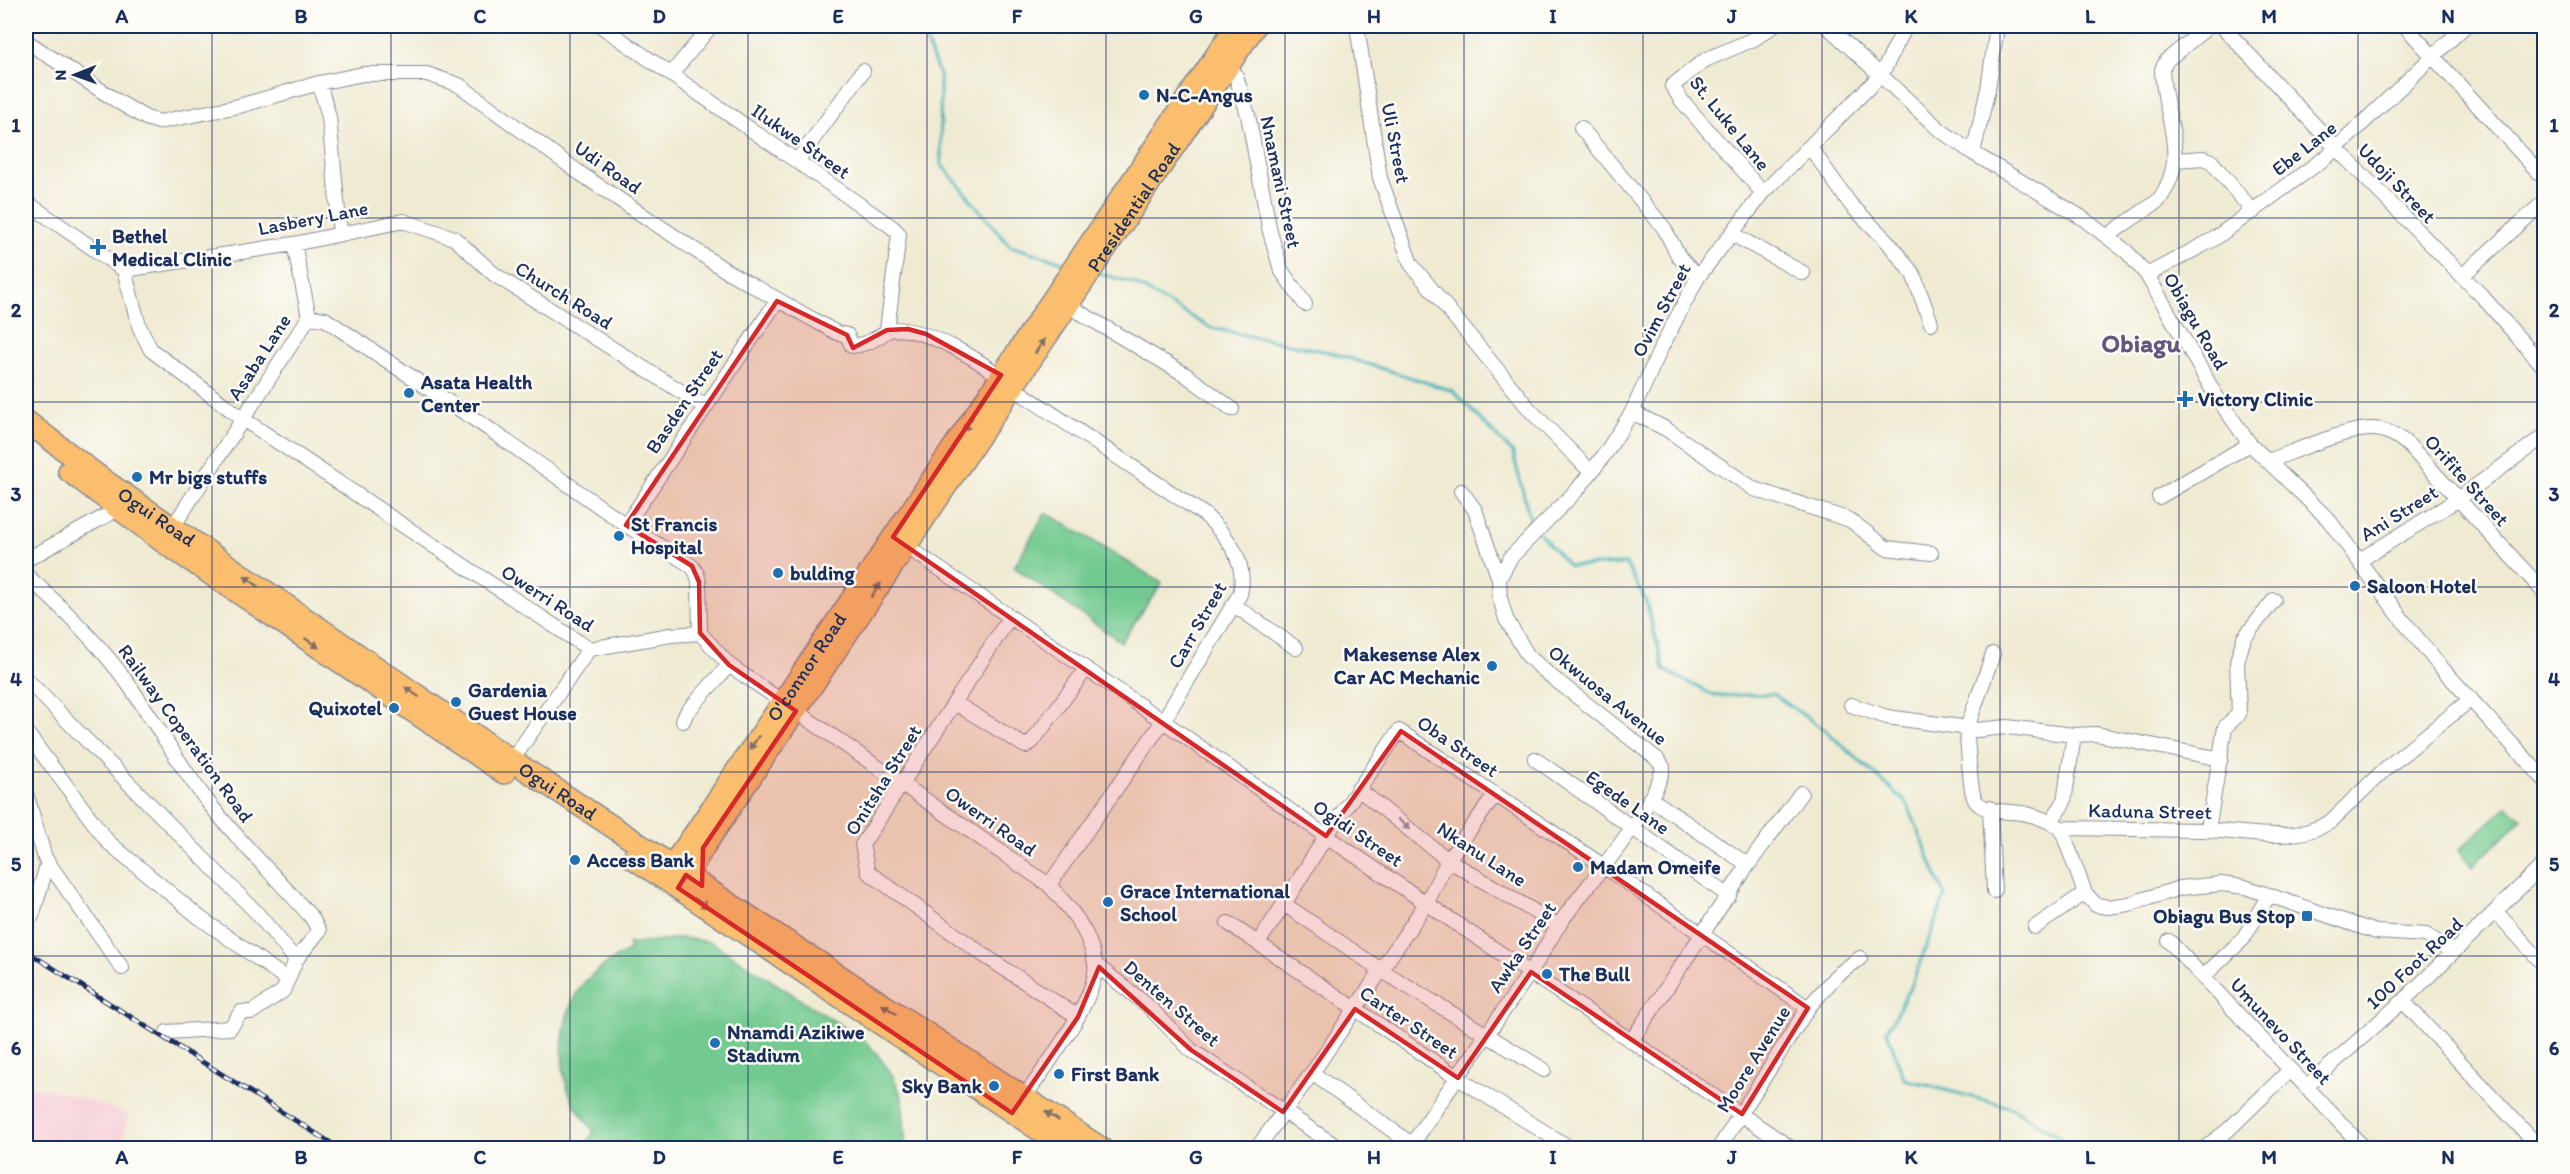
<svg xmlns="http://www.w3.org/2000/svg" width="2570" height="1174" font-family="Itim,sans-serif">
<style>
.built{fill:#f6cfd9}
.green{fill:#73ca90;stroke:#477c77;stroke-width:1.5}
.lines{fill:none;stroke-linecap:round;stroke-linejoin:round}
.stream{stroke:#41b1b9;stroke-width:3}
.minor-casing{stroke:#858c98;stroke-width:16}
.primary-casing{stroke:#858c98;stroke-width:24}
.minor{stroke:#fff;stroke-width:14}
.primary{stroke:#fbbd6e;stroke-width:21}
.rail-casing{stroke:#1b2f5e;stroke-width:5}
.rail{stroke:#fdfcf7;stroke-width:3;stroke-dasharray:9;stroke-linecap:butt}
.oneway{fill:#806f65}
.oneway2{fill:#8d97ae}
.marked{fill:#d62828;fill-opacity:0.2;stroke:#d62828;stroke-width:4.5;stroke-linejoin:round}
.grid{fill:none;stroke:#1b2f5e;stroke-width:1.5;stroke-opacity:0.55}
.poi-dot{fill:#1f6fb2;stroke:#fdfcf7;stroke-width:2}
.labels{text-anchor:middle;stroke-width:5;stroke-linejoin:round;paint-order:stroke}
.poi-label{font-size:20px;font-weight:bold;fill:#1b2f5e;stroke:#fdfcf7;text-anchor:start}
.street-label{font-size:20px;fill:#1b2f5e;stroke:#fdfcf7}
.district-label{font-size:26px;font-weight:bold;fill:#62557f;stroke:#fdfcf7}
.neatline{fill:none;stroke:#1b2f5e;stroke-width:2}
.grid-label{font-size:20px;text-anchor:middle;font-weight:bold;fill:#1b2f5e}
</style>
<rect width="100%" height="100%" fill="#fdfcf7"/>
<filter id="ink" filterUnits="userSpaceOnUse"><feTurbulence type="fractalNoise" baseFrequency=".0167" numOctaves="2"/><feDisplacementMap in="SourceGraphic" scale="12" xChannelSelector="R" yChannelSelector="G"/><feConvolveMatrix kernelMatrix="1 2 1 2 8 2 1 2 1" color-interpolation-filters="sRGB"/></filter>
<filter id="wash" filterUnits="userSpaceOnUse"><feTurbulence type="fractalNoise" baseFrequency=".008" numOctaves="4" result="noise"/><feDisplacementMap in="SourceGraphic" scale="24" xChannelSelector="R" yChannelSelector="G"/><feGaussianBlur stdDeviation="1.35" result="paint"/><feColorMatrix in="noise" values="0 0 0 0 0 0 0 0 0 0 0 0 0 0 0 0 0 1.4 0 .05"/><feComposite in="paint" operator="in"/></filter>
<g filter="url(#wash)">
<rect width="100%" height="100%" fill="#efead1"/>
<path class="built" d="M26,1086L64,1093L128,1114L121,1148H26Z"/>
<path class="green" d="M1047,513L1162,583L1121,642L1014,567L1044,515Z
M2507,806L2522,819L2472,867L2459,850Z
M683,938L711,942L864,1040L877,1054L893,1076L902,1098L906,1148H593L586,1144L594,1132C588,1122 578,1112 573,1102C556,1067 559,1012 585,982C598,968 613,959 630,950L628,944Z"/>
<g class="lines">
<path class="stream" d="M920,26L940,77L941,164L1010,246L1066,263
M1098,273L1133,283L1211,328L1333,353L1453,391L1513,453L1531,523L1534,527
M1540,534L1569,566L1626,564L1646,601L1664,670L1715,696L1773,694L1825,730L1907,803L1945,896L1912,984L1887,1031L1904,1079L2013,1108L2076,1148"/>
</g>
</g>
<g filter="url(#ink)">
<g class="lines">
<g class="minor-casing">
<path id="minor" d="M601,26L892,227L899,234L887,330
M1357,26L1380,178L1411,264L1530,410L1591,472
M1827,26L1940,130L1973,153L2081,217L2127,252L2147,275L2216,396L2250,444L2328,519L2401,618L2438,664L2544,779
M2222,26L2337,149L2482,296L2544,367
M2405,26L2544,178
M26,41L117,101L146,118L159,122L239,106L319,83L363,74H427L459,85L581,174L725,270L837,333L847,335L852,346C861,345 871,342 878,337C883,335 885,331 890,330C921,324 991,365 1012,387L1205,515C1227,536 1248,561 1240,594L1163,721L1049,885
M1229,63L1236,76L1248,115L1270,232L1281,270L1305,304
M672,73L711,26
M319,83L329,117L340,233
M1581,128L1664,228L1679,257L1698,277
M1810,147L1851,205L1887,241L1913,274L1931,323
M1973,153L1988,89L1997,26
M2175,160L2204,158L2211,161L2253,212
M797,161L863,71
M1763,193L1682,101L1672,86L1705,60L1754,39L1773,26
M26,202L124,270L139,326L151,350L243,419L589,649L671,635L700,633
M1732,234L1803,273
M2107,236L2158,201C2192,156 2163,117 2162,69L2167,60L2209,26
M294,244L309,317
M124,270L294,244L403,221L454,238L495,275L704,406
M2147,275L2214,239L2329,155L2465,26
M2462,276L2544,202
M1067,305L1186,375L1232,409
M309,317L325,319L489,429L626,525L692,566L697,574L699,582L700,633
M1632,412L1666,429L1754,489L1850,520L1886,548L1931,553
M2268,461C2295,452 2348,427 2374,429C2390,430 2404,440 2414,451L2544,592
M2159,497L2250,444
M626,525L777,301
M169,533L309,317
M900,542L1163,721L1326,836L1791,1148
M26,560L118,509
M2360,560L2457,500L2544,436
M26,575C62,607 97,641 126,681C155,721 178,764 208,802C240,843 278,879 312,918L319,931L296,960L283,991L252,1012H241L230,1028L167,1032
M1499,579L1511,557L1578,489L1605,454L1632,412L1662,346L1698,277L1763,193L1881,75L1906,26
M1234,605L1296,648
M1010,617L862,845L868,872L985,956L1078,1017
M700,633L729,665L1049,885C1070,908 1090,931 1095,963C1100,997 1040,1074 1020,1103
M1993,654L1966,731L2007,727L2074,735L2096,734L2221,759
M26,679L256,912L296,960
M955,703L1025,746L1032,742L1086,669
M1851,705L1887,717L1961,727L1966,731C1969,746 1969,789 1975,800C1985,815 2013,810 2027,814C2040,817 2051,822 2061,828C2109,829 2157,829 2204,830C2246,831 2292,845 2330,822L2385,769L2471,699
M683,721L687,712L729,665
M26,732L108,842L199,917L288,980
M1535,759L1729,896
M508,766L589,649
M1358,789L1448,860L1559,926
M26,793L45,858L122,968
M1650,798L1748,865
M1990,808L1994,891
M2051,822L2064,802L2074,735
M2061,828L2085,893L2096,905L2108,907L2129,904L2180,888L2200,886L2221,884L2245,887L2376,932L2426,935L2453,952
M2208,830L2225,727L2239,714L2237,662L2244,638L2274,600
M2497,913L2544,965
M32,916L48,862
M1228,923L1458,1078L1570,1148
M2035,927L2085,893
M2169,941L2364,1148
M1258,943L1284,904
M1095,964L1148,1006L1191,1050L1339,1148
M2203,977L2243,939L2269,895
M2403,1001L2540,1148
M1808,1008L1836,976L1860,958
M1632,1040L1748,865L1801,793
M1544,1070L1381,970L1284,904L1326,836L1399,731L1602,865L1808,1008L1719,1148
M1312,1073L1417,1148
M2306,1087L2403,1001L2544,864
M1257,1148L1312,1073L1427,902L1448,860L1495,795
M1410,1148C1448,1089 1489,1032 1529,974C1540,958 1549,940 1560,923C1585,888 1657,806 1663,767L1657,759L1548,674L1528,656L1506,619L1500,598L1499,579L1475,510L1461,491
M2205,1148L2228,1130L2290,1070"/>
</g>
<g class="primary-casing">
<g id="primary">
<path id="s1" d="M26,421L105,481L511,760L1101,1148"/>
<path d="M69,471L162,541L504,773"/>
<path d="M633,858L1066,1148"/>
<path id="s2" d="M663,878L691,839L1236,26"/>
<path id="s3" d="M679,888L703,848L1255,26"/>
</g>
</g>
<use href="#minor" class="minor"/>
<use href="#primary" class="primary"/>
<g class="rail-casing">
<path id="rail" d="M26,951L339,1148"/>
</g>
<use href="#rail" class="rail"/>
</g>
<defs><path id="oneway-solid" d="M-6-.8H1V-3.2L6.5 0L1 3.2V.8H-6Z" transform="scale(1.5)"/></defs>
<g class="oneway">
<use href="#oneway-solid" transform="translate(1040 346) rotate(-56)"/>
<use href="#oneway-solid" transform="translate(968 424) rotate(124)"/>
<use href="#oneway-solid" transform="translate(251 581) rotate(-145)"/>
<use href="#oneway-solid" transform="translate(876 590) rotate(-56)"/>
<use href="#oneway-solid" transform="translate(312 643) rotate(34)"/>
<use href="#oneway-solid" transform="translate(412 692) rotate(-145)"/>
<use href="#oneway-solid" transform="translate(754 743) rotate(124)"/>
<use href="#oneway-solid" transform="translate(701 903) rotate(34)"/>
<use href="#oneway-solid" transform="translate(889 1009) rotate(-147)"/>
<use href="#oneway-solid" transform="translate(1052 1116) rotate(-147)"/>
</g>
<g class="oneway2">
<use href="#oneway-solid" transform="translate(1447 762) rotate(-146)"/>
<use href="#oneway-solid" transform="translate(1404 824) rotate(40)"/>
</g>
</g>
<path class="marked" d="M777,301L847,335L853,348L887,330L908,329L926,334L1001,375L893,537L1326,836L1401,731L1808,1008L1742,1114L1531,972L1458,1078L1355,1009L1283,1112L1191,1050L1099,967L1078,1017L1012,1113L678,888L686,875L702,886L703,848L796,711L729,665L700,633L699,582L692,566L626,525Z"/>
<path class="grid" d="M212,26V1148M391,26V1148M570,26V1148M748,26V1148M927,26V1148M1106,26V1148M1285,26V1148M1464,26V1148M1643,26V1148M1822,26V1148M2000,26V1148M2179,26V1148M2358,26V1148M26,218H2544M26,402H2544M26,587H2544M26,772H2544M26,956H2544"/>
<g class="poi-dot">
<circle cx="1144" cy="95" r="6"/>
<path d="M95 238h6v6h6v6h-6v6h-6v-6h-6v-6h6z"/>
<circle cx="409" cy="393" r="6"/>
<path d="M2182 390h6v6h6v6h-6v6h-6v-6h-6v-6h6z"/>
<circle cx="137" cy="477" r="6"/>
<circle cx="619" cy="536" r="6"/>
<circle cx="778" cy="573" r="6"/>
<circle cx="2355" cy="586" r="6"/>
<circle cx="1492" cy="666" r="6"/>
<circle cx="456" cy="702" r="6"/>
<circle cx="394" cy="708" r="6"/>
<circle cx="575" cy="860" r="6"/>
<circle cx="1578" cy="867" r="6"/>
<circle cx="1108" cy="902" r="6"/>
<rect x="2301" y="910" width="12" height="12" rx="3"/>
<circle cx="1547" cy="974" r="6"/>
<circle cx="715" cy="1043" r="6"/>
<circle cx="1059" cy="1074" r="6"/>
<circle cx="994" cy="1086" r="6"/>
</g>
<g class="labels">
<g class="poi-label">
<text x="1156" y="102">N-C-Angus</text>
<text x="112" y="243">Bethel<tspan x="112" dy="23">Medical Clinic</tspan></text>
<text x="421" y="389">Asata Health<tspan x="421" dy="23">Center</tspan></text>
<text x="2198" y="406">Victory Clinic</text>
<text x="149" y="484">Mr bigs stuffs</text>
<text x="631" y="531">St Francis<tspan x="631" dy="23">Hospital</tspan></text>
<text x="790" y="580">bulding</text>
<text x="2367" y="593">Saloon Hotel</text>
<text x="1480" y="661" text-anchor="end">Makesense Alex<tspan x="1480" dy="23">Car AC Mechanic</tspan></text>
<text x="468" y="697">Gardenia<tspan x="468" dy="23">Guest House</tspan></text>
<text x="382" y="715" text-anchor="end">Quixotel</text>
<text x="587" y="867">Access Bank</text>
<text x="1590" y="874">Madam Omeife</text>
<text x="1120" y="898">Grace International<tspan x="1120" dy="23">School</tspan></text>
<text x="2295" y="923" text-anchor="end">Obiagu Bus Stop</text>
<text x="1559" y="981">The Bull</text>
<text x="727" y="1039">Nnamdi Azikiwe<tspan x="727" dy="23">Stadium</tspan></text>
<text x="1071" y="1081">First Bank</text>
<text x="982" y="1093" text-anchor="end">Sky Bank</text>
</g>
<g class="street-label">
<text transform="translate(1730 123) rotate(51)" y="7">St. Luke Lane</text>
<text transform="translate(801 141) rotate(35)" y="7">Ilukwe Street</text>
<text transform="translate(1396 143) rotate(79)" y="7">Uli Street</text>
<text transform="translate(2304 148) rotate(-38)" y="7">Ebe Lane</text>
<text transform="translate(608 167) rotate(35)" y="7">Udi Road</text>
<text transform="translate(1281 182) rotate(78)" y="7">Nnamani Street</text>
<text transform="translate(2397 183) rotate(46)" y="7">Udoji Street</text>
<text dy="7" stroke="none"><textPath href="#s3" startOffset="819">Presidential Road</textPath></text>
<text transform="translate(313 218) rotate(-11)" y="7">Lasbery Lane</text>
<text transform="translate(564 295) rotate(32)" y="7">Church Road</text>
<text transform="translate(1661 310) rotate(-62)" y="7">Ovim Street</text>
<text transform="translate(2196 321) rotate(60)" y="7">Obiagu Road</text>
<text transform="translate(259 357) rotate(-57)" y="7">Asaba Lane</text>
<text transform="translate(684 401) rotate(-56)" y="7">Basden Street</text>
<text transform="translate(2467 480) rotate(48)" y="7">Orifite Street</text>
<text transform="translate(2399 513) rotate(-32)" y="7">Ani Street</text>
<text dy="7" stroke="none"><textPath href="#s1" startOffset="162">Ogui Road</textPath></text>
<text transform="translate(548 598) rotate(33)" y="7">Owerri Road</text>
<text transform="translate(1197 625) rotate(-60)" y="7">Carr Street</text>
<text dy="7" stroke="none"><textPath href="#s2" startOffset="255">O'connor Road</textPath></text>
<text transform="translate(1608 695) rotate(39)" y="7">Okwuosa Avenue</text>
<text transform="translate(186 733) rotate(54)" y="7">Railway Coperation Road</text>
<text transform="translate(1458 746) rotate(34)" y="7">Oba Street</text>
<text transform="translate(883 780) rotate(-58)" y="7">Onitsha Street</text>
<text dy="7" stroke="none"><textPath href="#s1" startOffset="648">Ogui Road</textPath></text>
<text transform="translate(1628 802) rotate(35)" y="7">Egede Lane</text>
<text transform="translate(2150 811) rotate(1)" y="7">Kaduna Street</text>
<text transform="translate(991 821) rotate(35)" y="7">Owerri Road</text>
<text transform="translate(1358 833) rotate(34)" y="7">Ogidi Street</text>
<text transform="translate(1482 854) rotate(33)" y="7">Nkanu Lane</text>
<text transform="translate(1522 947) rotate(-56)" y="7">Awka Street</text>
<text transform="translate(2414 963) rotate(-43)" y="7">100 Foot Road</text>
<text transform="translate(1172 1003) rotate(41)" y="7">Denten Street</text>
<text transform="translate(1409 1022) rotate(34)" y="7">Carter Street</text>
<text transform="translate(2281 1031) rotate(47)" y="7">Umunevo Street</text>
<text transform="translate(1753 1059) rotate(-58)" y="7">Moore Avenue</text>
</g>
<g class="district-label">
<text x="2141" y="352">Obiagu</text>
</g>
</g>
<rect width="2570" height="1174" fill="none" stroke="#fdfcf7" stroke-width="66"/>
<g transform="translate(75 75) rotate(269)" stroke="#fdfcf7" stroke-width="4.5" paint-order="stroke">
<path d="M0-4.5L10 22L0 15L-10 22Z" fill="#1b2f5e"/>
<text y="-9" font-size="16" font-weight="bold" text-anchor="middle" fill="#1b2f5e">N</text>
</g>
<rect x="33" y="33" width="2504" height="1108" class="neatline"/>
<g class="grid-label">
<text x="122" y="23">A</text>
<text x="301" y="23">B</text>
<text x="480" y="23">C</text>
<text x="659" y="23">D</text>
<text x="838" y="23">E</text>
<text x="1017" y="23">F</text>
<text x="1196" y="23">G</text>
<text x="1374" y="23">H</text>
<text x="1553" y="23">I</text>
<text x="1732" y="23">J</text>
<text x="1911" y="23">K</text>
<text x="2090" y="23">L</text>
<text x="2269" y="23">M</text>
<text x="2448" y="23">N</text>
<text x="16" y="132">1</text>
<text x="2554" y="132">1</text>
<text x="16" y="317">2</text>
<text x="2554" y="317">2</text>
<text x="16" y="501">3</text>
<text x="2554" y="501">3</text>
<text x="16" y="686">4</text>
<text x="2554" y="686">4</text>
<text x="16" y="871">5</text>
<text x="2554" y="871">5</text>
<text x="16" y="1055">6</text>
<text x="2554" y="1055">6</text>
<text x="122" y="1164">A</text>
<text x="301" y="1164">B</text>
<text x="480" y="1164">C</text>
<text x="659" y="1164">D</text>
<text x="838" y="1164">E</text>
<text x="1017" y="1164">F</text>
<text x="1196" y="1164">G</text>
<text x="1374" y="1164">H</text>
<text x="1553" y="1164">I</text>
<text x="1732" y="1164">J</text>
<text x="1911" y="1164">K</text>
<text x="2090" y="1164">L</text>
<text x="2269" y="1164">M</text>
<text x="2448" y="1164">N</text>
</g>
</svg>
